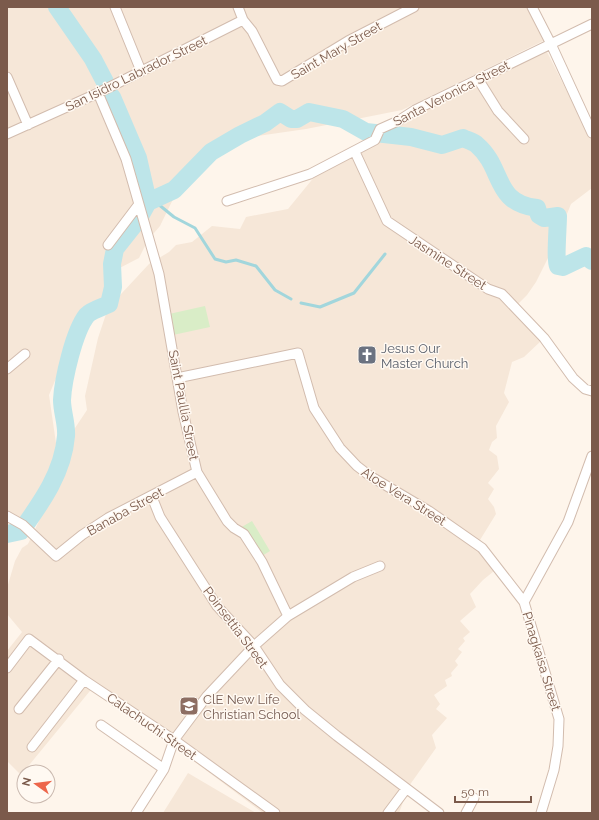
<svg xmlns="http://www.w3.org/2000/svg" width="599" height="820" font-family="Raleway,sans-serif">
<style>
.residential{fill:#f6e7d8}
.green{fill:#d9edc7}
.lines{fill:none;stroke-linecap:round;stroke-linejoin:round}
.stream{stroke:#a2d6dc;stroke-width:3}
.river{stroke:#bde5e9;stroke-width:18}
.street-casing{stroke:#d2bcae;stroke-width:11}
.street{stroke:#fff;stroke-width:9}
.labels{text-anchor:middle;stroke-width:3;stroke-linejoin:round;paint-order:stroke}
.street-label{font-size:13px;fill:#7b5a4b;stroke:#fff9f2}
.worship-label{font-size:13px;fill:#5b616d;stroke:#fff9f2;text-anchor:start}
.education-label{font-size:13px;fill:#785e54;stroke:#fff9f2;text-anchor:start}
</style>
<rect width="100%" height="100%" fill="#fef5eb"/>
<path class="residential" d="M7,7H531L545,40L402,110L306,129L243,138L224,144L221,151L202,163L177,191L160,226L148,240L139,258L104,276L105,299L83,318L75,333L49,395L58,457L19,526L7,521Z
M546,50L592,141V188L571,204L554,246L536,282L527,295L517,305L542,340L524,357L512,362L504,393L509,402L496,426L497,438L492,442L489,450L497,456L499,469L488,483L494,489L488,499L494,507L496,514L480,540L499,567L483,580L470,594L476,607L460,621L470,632L463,638L465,641L458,649L462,652L455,661L458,665L451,673L452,676L445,680L447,686L434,695L440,704L436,709L447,718L432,735L436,748L409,786L399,813H263L94,686L21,775L7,761V651L22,632L7,614V588L15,561L22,548L28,544L60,477L71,434L87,410L85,396L98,338L108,308L149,264L169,252L176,245L192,242L212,226L240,229L246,217L288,209L324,165L347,154L431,106L507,71Z
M188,773L256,813H163Z"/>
<path class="green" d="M205,306L210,327L173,335L169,314Z
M252,521L270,551L257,559L240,528Z"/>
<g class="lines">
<path class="stream" d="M148,202L158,204L174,217L195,228L215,259L226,262L236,260L256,266L275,290L291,299
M301,303L320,307L354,293L385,254"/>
<path class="river" d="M57,7L93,59L105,82
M148,202L174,190L211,152L240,135L265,123L280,112L291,119H297L309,112L343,119L366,132L411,137L442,145L463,138C467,140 474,142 477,145C504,168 493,203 537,208L539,215L544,218L558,216C558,226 555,260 558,266L563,267L586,256L592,261
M7,534L21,531C41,503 63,473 66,436C67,424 62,412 62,400C63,380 74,331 87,315C92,310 103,307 109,304L113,287L112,264L115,249L138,220L148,202L138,158L112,97"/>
<g class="street-casing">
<path id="street" d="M115,7L141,71
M238,7L243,20L252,31L277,80L282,81L348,41L414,7
M532,7L551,44L592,133
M7,77L28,125
M478,79L498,111L524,139
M98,93L126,159L159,274L183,412L197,472L227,521L234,528L244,534L262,562L288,616
M7,134L98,93L243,20
M355,152L387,221L488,289L502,294L544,338L573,378L585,389L592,391
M227,201L310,174L375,140L380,129L398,121L415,110L592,24
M108,245L139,204
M7,369L25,354
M177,378L298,353L314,408L340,448L357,466L370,476L429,511L482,548L524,602L559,719L558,746L554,770L541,813
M152,497L160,517L217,606L254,646L280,685L305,710L337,736L439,813
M7,516L23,525L56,556L82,535L108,518L197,472
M524,602L568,522L592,456
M7,668L29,639L84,680L174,740L275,813
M19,709L59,659
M101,725L164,769
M32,747L84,680
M136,813L164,769L174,740L207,696L254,646L288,616L353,577L380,566
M388,813L406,789
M466,813L474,798"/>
</g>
<use href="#street" class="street"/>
</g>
<defs>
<g id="church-square" transform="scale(1)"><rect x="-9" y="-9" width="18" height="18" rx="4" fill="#6b7280" stroke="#fff9f2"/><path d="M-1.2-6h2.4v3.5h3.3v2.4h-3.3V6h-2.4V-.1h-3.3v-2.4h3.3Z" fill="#fff"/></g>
<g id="school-square" transform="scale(1)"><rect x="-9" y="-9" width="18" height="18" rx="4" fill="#8d6e63" stroke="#fff9f2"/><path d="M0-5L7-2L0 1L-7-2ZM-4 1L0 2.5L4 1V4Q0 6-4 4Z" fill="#fff"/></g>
</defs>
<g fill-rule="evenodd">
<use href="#church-square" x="367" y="355"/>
<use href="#school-square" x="189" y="706"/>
</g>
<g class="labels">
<g class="street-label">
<text transform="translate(336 50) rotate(-30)" y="5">Saint Mary Street</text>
<text transform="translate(136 73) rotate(-26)" y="5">San Isidro Labrador Street</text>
<text transform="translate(451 93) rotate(-27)" y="5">Santa Veronica Street</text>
<text transform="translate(448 262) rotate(33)" y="5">Jasmine Street</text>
<text transform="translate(184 405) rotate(79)" y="5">Saint Paullia Street</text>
<text transform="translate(404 496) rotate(32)" y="5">Aloe Vera Street</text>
<text transform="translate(125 511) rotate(-29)" y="5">Banaba Street</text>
<text transform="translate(236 627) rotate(53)" y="5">Poinsettia Street</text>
<text transform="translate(542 661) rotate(73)" y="5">Pinagkaisa Street</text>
<text transform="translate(152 726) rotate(35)" y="5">Calachuchi Street</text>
</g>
<g class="worship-label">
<text x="381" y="353">Jesus Our<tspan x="381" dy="15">Master Church</tspan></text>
</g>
<g class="education-label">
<text x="203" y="704">ClE New Life<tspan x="203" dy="15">Christian School</tspan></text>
</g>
</g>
<rect width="599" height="820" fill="none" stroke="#7b5a4b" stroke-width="16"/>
<g transform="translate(36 784) rotate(284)"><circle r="19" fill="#fff9f2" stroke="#cab9af"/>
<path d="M0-3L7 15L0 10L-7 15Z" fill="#ed664b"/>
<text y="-6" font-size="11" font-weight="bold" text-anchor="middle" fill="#7b5a4b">N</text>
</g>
<path d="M455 796v6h76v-6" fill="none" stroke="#7b5a4b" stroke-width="2"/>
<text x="461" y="796" font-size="12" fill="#7b5a4b" stroke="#fff9f2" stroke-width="3" paint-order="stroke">50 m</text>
</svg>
